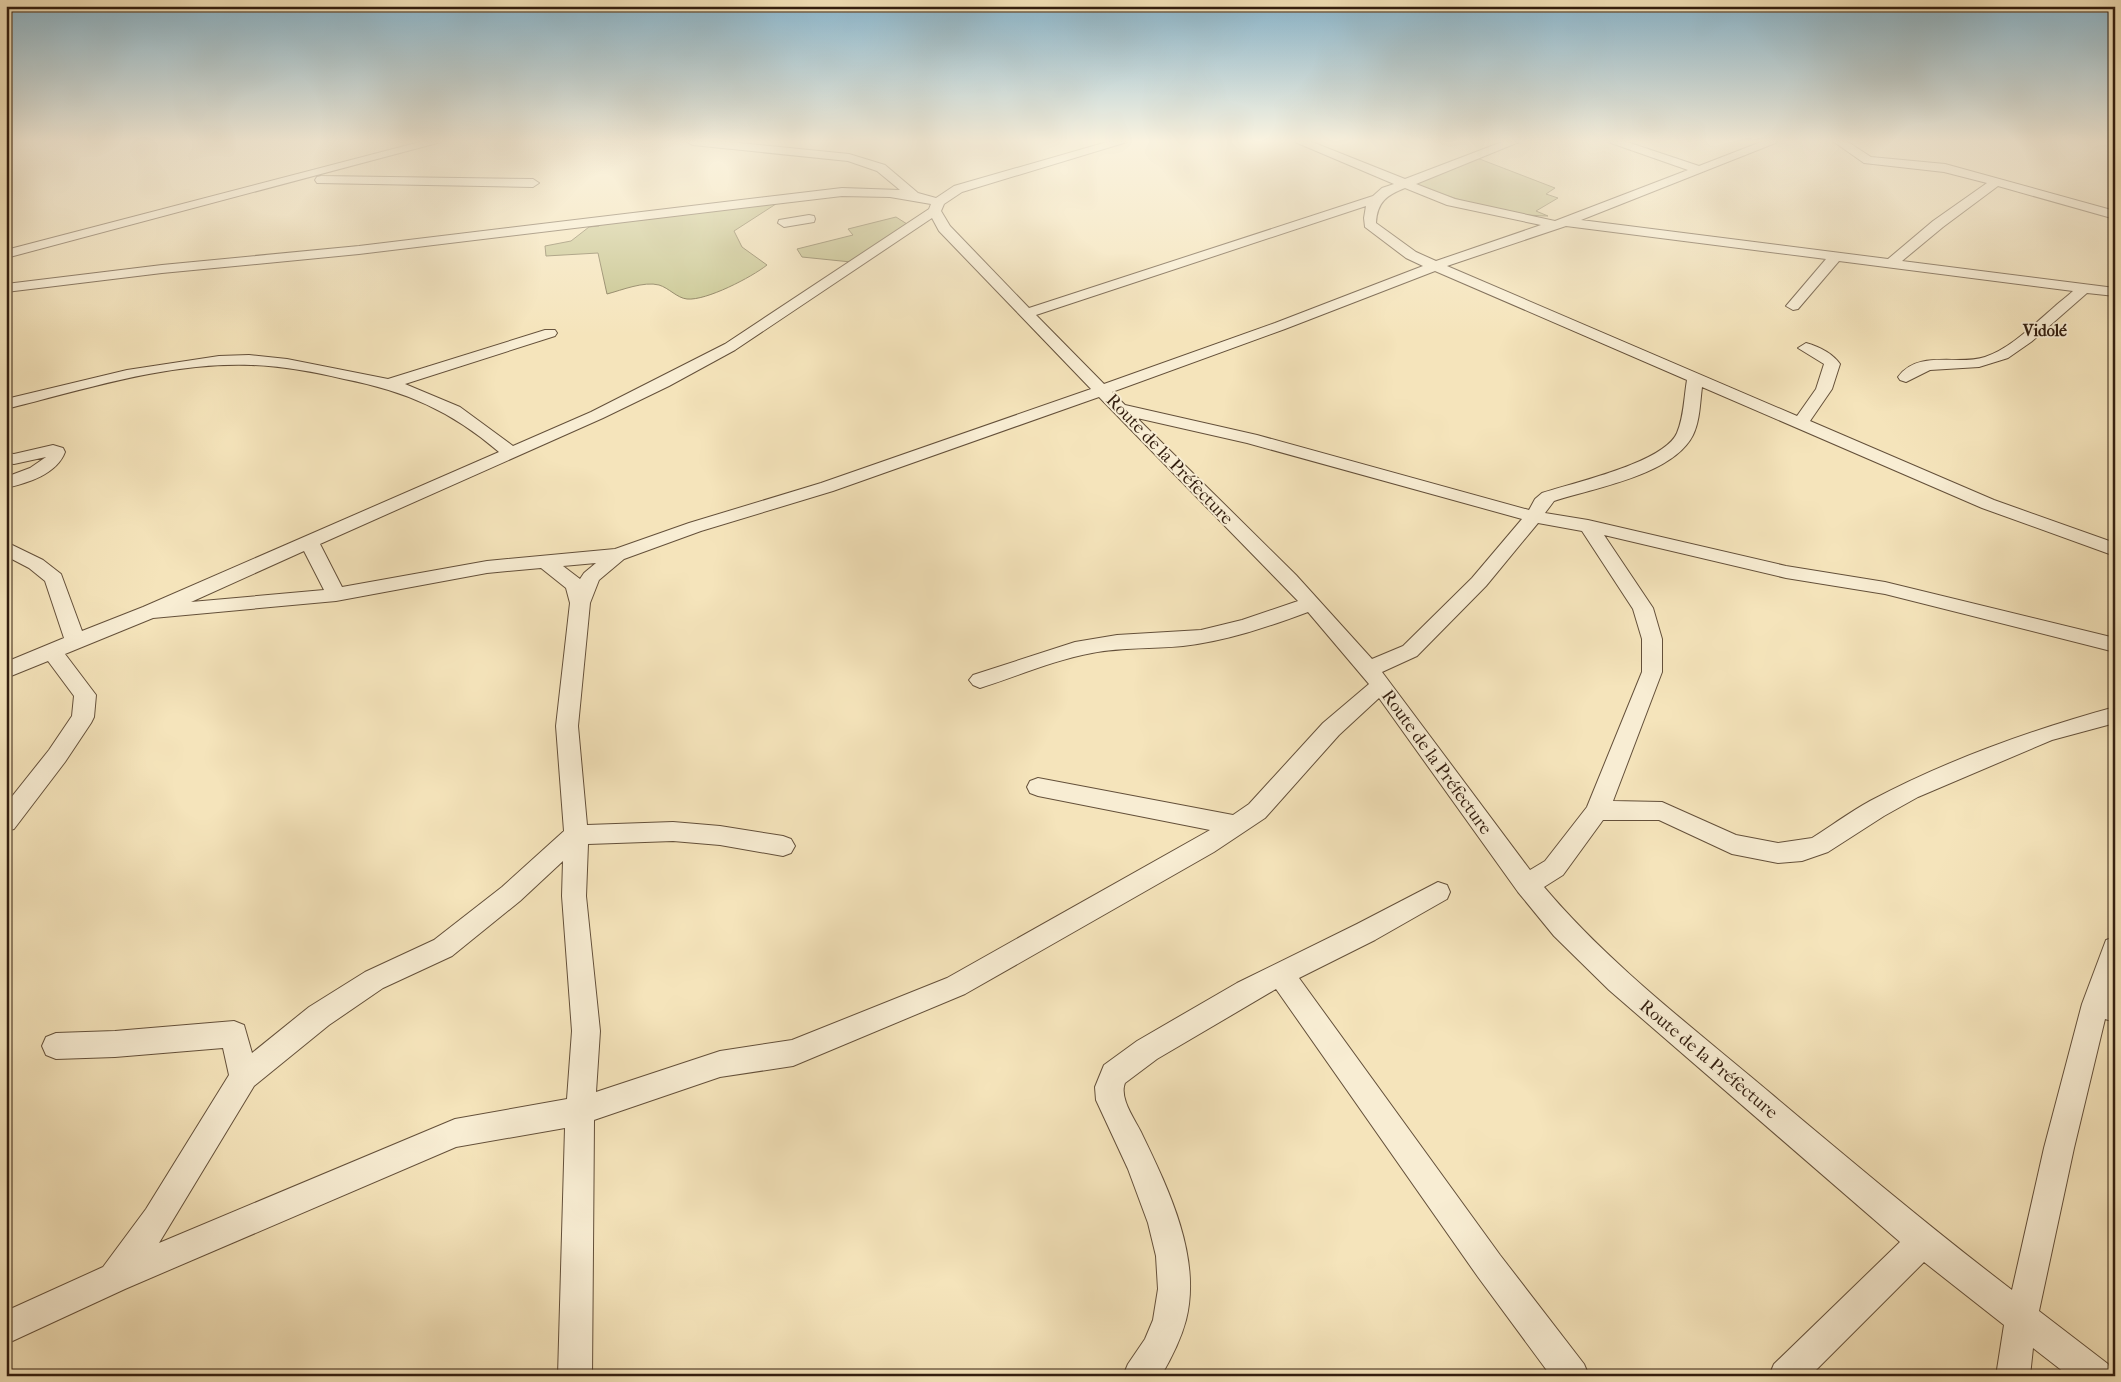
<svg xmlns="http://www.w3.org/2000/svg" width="2121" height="1382" font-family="'IM FELL French Canon',serif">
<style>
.green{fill:#c4c28b;stroke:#7c704d}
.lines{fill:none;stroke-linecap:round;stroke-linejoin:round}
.minor-casing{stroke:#64503a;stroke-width:2}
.minor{fill:#f8edd3;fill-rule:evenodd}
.labels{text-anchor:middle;stroke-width:4;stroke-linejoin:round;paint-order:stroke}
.far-quarter-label{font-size:16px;font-weight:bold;fill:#331e0f;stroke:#f8edd3}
.street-label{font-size:18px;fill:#331e0f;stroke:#f8edd3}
</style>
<rect width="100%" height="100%" fill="#f5e4bb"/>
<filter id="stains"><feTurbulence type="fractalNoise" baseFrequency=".004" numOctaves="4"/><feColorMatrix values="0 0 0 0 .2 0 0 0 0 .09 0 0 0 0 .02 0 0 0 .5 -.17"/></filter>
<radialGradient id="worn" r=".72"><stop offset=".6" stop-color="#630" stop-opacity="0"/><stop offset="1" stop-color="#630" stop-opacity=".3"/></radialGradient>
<path class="green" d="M1477,158L1555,188L1546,194L1558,198L1536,211L1548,216C1505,216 1453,199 1413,183Z
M779,202L734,231L742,247L767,265C752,277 706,301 687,299C677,298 669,288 659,285C644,281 622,290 607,294L598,253L546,256L545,246L571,241L589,227L599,226L602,222Z
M896,217L907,224L851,262L802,257L797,249L853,235L848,229Z"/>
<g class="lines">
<g class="minor-casing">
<path id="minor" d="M420,142H441L6,258V250Z
M687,142H730L849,154L885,165L918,193L936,198L954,186L1107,142H1127L962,192L944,204L941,211L950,226L1029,308L1373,196L1382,188L1394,184L1295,142H1312L1405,179L1502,142H1519L1416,184L1455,199L1555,221L1688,170L1608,142H1627L1699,166L1761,142H1778L1581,220L1888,259L1933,221L1987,183L1944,172L1864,163L1834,142H1848L1871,157L1945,164L2115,211V219L1998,186L1943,227L1902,261L2115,288V296L2087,293L2031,342L2008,358L1979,367L1930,370L1906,382L1900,380L1898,377C1918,349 1958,366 1985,357C2011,348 2032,326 2053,308C2059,302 2067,297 2073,291L1839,261L1798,309L1793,310L1786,306L1826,259L1566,226L1447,266L1797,416L1816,389L1824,364L1798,348L1806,343C1820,347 1832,353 1840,364L1832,389L1810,421L1994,500L2115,543V556L1982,508L1702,387C1700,402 1700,421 1693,435C1673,475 1594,488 1554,501L1545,513L1588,520L1786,566L1885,582L2115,638V652L1885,594L1786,578L1604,535L1653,608L1662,639V672L1613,801L1662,802L1736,835L1778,843L1812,838C1831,826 1850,812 1870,801C1947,760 2031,730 2115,707V723L2052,740L1918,797L1884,816L1828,852L1802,861L1778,863L1732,854L1659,820H1603L1563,875L1544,887C1605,959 1678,1016 1750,1076C1837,1149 1922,1221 2012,1290L2044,1148L2082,1004L2106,940L2115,937V986L2111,997L2115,998V1022L2105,1019L2074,1148L2039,1311L2108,1364L2113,1376H2069L2033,1348L2030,1376H1996L2004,1325L1924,1262L1810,1376H1769L1774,1364L1900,1242L1609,990L1554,936L1518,892L1379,698L1339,735L1265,818L1214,852L965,994L793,1066L720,1077L594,1120L592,1376H558L565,1128L456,1147L125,1289L6,1344V1311L103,1267L146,1209L229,1075L223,1048L115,1057L56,1059L46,1055L42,1046L46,1037L56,1033L115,1031L234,1021L244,1025L252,1053L309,1007L365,972L434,940L502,887L564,831L556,726L570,603L566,588L541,568L487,573L336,601L153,618L65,654L96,695L94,717L91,723L65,762L14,829L6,831V804L49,750L72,716L74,696L48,661L6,678V662L64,638L45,581L29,568L6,556V542L43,560L61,574L82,631L143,607L499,452C451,411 406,391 344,379C314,372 283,366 251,365C168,362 86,389 6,409V399L127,370L219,356L249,355L287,359L388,379L545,330H555L557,333L555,336L405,384L460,407L513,446L591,412L725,344L929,209L931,204L890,197L842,196L359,254L162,273L6,292V284L162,265L359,246L842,188L900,190L877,171L848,161L693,145ZM1405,188L1447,205L1541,225L1436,261L1416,252L1376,223C1377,202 1387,195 1405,188ZM1366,206L1364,218L1365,227L1406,258L1423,266L1275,323L1104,384L1036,315ZM932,218L939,231L1091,389L821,483L689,523L615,549L487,561L342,587L320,544L603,418L669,386L735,350ZM1435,271L1687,380C1684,397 1684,417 1677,433C1664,463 1572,483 1542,493L1535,499L1529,510L1257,435L1125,405L1112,392L1285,329ZM1099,397L1298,601L1242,620L1201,630L1117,635L1075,642L973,675L969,680L973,685L980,688C1018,676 1054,660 1092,653C1123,647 1153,649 1183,646C1226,641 1268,627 1308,612L1369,684L1323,723L1249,804L1233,815L1038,778L1030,781L1027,787L1030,793L1038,796L1210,830L947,978L792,1040L720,1051L596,1092L600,1031L586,896L588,844L673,841L720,845L783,856L791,853L795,846L791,839L783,836L720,826L673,822L587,825L578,726L590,603L599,580L624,559L701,531L833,491ZM1137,418L1247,443L1522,519L1472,578L1403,646L1372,659L1296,575ZM1538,523L1582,531L1633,609L1642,639V672L1587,807L1545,861L1530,870L1382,672L1417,656L1486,586ZM304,551L324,590L191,602ZM596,563L584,573L580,579L563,566ZM563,861L562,896L572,1031L567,1099L455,1119L159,1243L254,1086L329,1025L383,988L452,956L520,901Z
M321,176L533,179L539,183L533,187L317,183L315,180L317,177Z
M809,215L814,216L815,219L814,222L784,227L778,223L779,220Z
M53,445L63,448L65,452C57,474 28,483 6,488V477L30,468L46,457L14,464L6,463V453L14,454Z
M1438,882L1447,885L1450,892L1447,899L1375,940L1299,978L1500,1255L1584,1364L1589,1376H1551L1478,1277L1276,989L1157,1059L1125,1083C1119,1098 1134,1118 1141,1132C1168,1188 1202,1257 1186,1320C1181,1339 1171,1359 1161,1376H1123L1128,1364L1145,1339L1153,1320L1158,1289L1156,1256L1148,1223L1128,1169L1096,1100L1095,1087L1104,1065L1137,1041L1237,983L1357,924Z"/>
</g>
<use href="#minor" class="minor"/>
</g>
<linearGradient id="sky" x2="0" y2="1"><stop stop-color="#8ab8d0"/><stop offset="0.42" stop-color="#faf3e0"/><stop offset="1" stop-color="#faf3e0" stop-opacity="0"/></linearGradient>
<rect width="2121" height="336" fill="url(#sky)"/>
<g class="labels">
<g class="far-quarter-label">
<text x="2045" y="336">Vidolé</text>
</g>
<g class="street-label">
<text transform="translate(1170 459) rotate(46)" y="6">Route de la Préfecture</text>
<text transform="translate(1437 762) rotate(54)" y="6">Route de la Préfecture</text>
<text transform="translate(1709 1059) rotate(40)" y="6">Route de la Préfecture</text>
</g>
</g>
<rect width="2121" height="1382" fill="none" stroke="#f5e4bb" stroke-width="25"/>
<rect x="8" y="8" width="2106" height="1367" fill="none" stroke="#331e0f" stroke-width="2.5"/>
<rect x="12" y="12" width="2096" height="1357" fill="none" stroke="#331e0f"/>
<rect width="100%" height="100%" filter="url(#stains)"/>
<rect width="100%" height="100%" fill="url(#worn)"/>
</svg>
